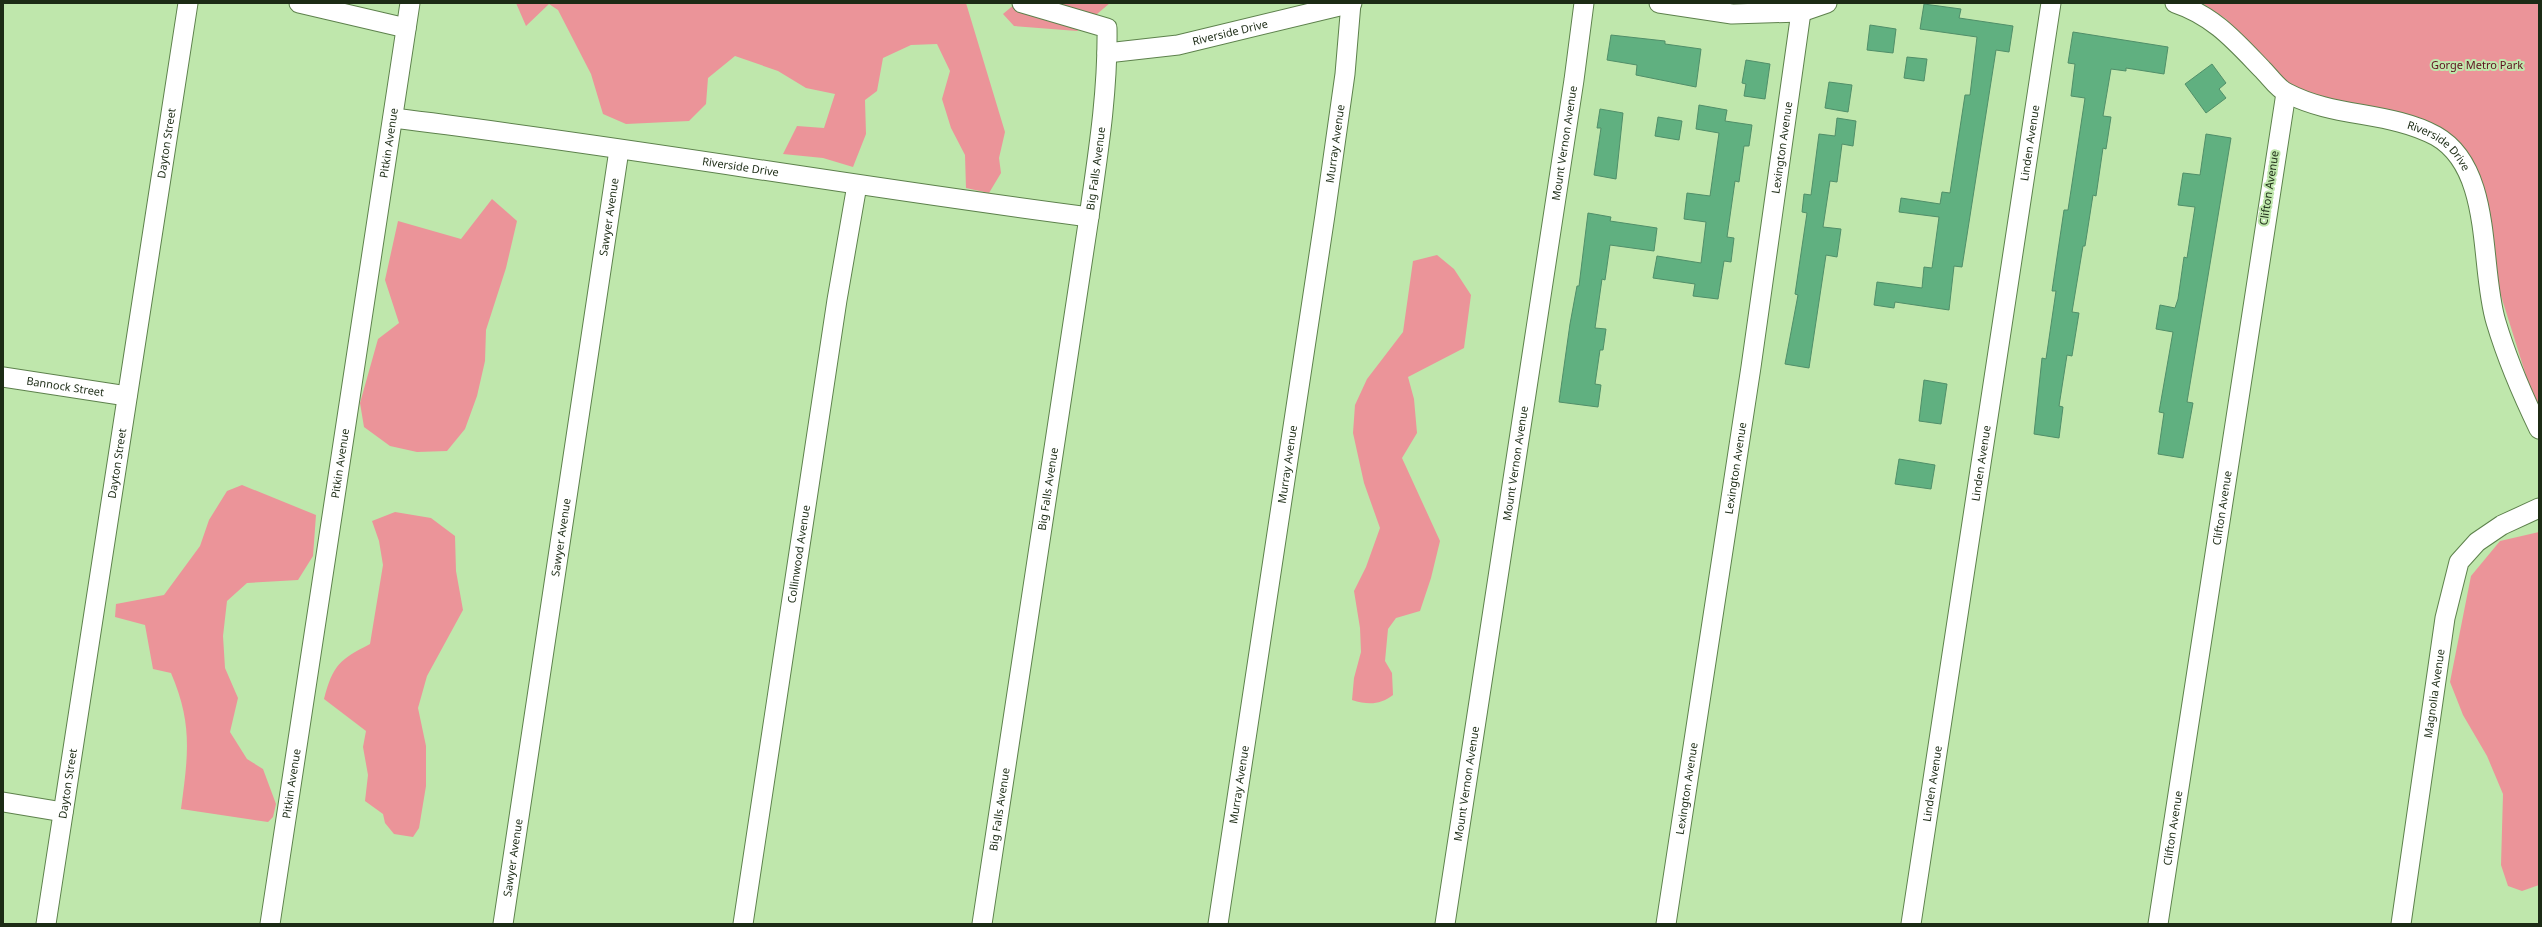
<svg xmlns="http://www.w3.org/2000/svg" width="2542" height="927" font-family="'Noto Sans',sans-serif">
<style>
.green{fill:#eb9499}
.building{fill:#60b080;stroke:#508f69}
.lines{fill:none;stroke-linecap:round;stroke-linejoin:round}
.minor-casing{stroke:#5d814c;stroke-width:21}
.minor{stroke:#fff;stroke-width:19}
.labels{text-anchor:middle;stroke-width:4;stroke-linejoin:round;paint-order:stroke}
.street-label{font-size:11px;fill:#1c2b15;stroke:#bfe7ac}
.park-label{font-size:11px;fill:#5e101f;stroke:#bfe7ac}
</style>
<rect width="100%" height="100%" fill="#bfe7ac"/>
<path class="green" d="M516,3H966L1005,132L999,158L1001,173L989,193L966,188L965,155L951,128L942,99L950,71L937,44L911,45L883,58L877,91L865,100L866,134L853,167L823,158L783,154L797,126L824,128L835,94L806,88L778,71L735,56L708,78L706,104L689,121L626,124L603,114L591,74L558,10L549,4L526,26Z
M1016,3H1110L1077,31L1014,26L1003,14Z
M2202,3H2539V417L2492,267L2478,181L2426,123L2301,91L2273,73L2226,19Z
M492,199L517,221L506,268L486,330L485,361L477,396L465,429L447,451L417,452L390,446L364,427L360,403L378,339L399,323L385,280L398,221L461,239Z
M1437,255L1454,269L1471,295L1464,348L1408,377L1414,399L1417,433L1402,458L1440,541L1431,578L1420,611L1396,618L1388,629L1385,661L1392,673L1393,695C1380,705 1368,705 1352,700L1354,678L1361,652L1360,628L1354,591L1366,567L1380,528L1364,483L1353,433L1355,405L1367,379L1403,332L1413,261Z
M242,485L316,515L313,556L298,580L247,583L227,601L223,636L225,668L238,698L230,732L247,759L263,769L276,804L273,817L268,822L181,809C188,756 193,724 171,673L153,669L145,625L115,617L116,604L164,595L200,546L209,520L227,491Z
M395,512L431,518L455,536L456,571L463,610L427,676L418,708L426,746V786L419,828L413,837L394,834L385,823L383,814L365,801L368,775L363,747L366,731L324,699C333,665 339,660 370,644L383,565L379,541L372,521Z
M2539,532V885L2522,891L2508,886L2501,865L2503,794L2487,756L2463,715L2450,682L2471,576L2500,541Z"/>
<path class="building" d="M1924,4L1961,9L1959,18L2013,26L2009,52L1996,50L1962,267L1954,266L1949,310L1895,302L1894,308L1874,305L1877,282L1922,288L1924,267L1932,268L1939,217L1899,212L1901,198L1940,204L1942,192L1950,193L1965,95H1970L1977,37L1920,29Z
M1870,25L1896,29L1893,53L1867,50Z
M2073,32L2168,47L2164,74L2126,68V71L2111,69L2103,116L2111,117L2106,149L2103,148L2096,196L2093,195L2085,246H2083L2072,312L2079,313L2072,356L2067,355L2059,406L2063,407L2059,438L2034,434L2042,358L2046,359L2056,291H2052L2064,210H2068L2085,98L2071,96L2075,64L2068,63Z
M1611,35L1665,41V44L1701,49L1696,87L1636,75L1637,65L1607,60Z
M1907,57L1927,59L1924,81L1904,78Z
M1746,60L1770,64L1765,99L1744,96L1746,84L1742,83Z
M2212,64L2226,83L2219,89L2226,98L2206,113L2185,84Z
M1829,82L1852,85L1848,112L1825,108Z
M1699,105L1727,110L1725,121L1752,125L1749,146H1744L1739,182L1735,181L1727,237L1734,238L1731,262L1724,261L1718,299L1693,296L1695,284L1653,278L1657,256L1701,263L1706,222L1684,219L1687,193L1710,196L1719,133L1696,129Z
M1600,109L1623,113L1616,179L1594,175L1601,128H1597Z
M1658,117L1682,121L1679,140L1655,136Z
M1837,118L1856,121L1853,146L1842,144L1837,182L1830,181L1823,227L1841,229L1837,257L1826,255L1809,368L1785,364L1798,295L1795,294L1807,213L1802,212L1804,194L1811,195L1819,134L1835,136Z
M2206,134L2231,138L2187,402L2193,403L2183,458L2158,454L2164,413L2159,412L2173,332L2156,329L2160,305L2175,308L2178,299L2184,257L2187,258L2195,207L2178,205L2183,173L2200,175Z
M1588,213L1611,217L1610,221L1657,228L1654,251L1610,245L1605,280L1602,279L1595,328L1606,329L1603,350H1600L1595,384L1601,385L1598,407L1559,402L1570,324L1577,286H1579Z
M1924,380L1947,384L1941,424L1919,421Z
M1899,459L1935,465L1931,489L1895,484Z"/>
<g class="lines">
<g class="minor-casing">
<g id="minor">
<path d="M299,3L406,28"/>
<path d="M1659,3L1732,14L1801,12L1827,3"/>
<path id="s1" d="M2175,3C2214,16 2235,41 2263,70C2270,77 2278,89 2287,93C2334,118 2390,111 2436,136C2494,169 2479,267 2496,322C2507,359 2522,394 2539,429"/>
<path id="s2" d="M1107,53L1178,45L1352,3"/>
<path id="s3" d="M393,118C625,146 856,187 1089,217"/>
<path id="s4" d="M3,377L127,396"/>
<path d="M3,802L63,812"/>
<path id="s5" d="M46,924L188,3"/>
<path id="s6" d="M270,924L410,3"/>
<path id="s7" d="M503,924L619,150"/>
<path id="s8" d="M743,924L837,300L857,185"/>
<path id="s9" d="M982,924L1089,217C1098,154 1108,92 1107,28L1022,3"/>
<path id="s10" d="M1218,924L1325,215L1345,74L1351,3"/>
<path id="s11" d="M1445,924L1574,80L1584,3"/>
<path id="s12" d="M1666,924L1751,367L1801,12"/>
<path id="s13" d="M1911,924L2051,3"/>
<path id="s14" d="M2158,924L2286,93"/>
<path id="s15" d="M2401,924L2445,618L2459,562L2477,542L2502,525L2539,508"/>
</g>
</g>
<use href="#minor" class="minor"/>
</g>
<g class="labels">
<g class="street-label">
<text dy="4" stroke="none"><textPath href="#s2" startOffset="125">Riverside Drive</textPath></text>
<text dy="4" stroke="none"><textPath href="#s5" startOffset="790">Dayton Street</textPath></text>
<text dy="4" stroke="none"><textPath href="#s6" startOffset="790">Pitkin Avenue</textPath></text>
<text dy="4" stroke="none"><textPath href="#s10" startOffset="789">Murray Avenue</textPath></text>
<text dy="4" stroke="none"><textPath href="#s11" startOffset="790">Mount Vernon Avenue</textPath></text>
<text dy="4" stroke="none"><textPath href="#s13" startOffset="790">Linden Avenue</textPath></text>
<text dy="4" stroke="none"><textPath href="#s12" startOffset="785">Lexington Avenue</textPath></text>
<text dy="4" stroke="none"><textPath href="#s1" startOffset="309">Riverside Drive</textPath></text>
<text dy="4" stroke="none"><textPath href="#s3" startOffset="351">Riverside Drive</textPath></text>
<text dy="4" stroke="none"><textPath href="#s9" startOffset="764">Big Falls Avenue</textPath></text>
<text transform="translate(2269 188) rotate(-81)" y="4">Clifton Avenue</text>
<text dy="4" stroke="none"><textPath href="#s7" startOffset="715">Sawyer Avenue</textPath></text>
<text dy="4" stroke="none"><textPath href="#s4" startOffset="63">Bannock Street</textPath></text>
<text dy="4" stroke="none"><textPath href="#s5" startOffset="466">Dayton Street</textPath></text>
<text dy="4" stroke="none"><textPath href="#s6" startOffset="466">Pitkin Avenue</textPath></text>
<text dy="4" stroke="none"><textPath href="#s10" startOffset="465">Murray Avenue</textPath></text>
<text dy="4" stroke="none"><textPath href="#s11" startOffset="466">Mount Vernon Avenue</textPath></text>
<text dy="4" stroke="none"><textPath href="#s13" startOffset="466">Linden Avenue</textPath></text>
<text dy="4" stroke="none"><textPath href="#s12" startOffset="461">Lexington Avenue</textPath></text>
<text dy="4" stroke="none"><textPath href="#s9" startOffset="440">Big Falls Avenue</textPath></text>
<text dy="4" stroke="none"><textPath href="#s14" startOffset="421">Clifton Avenue</textPath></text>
<text dy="4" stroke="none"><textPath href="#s7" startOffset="391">Sawyer Avenue</textPath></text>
<text dy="4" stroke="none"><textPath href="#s8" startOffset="374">Collinwood Avenue</textPath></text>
<text dy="4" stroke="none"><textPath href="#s15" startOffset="233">Magnolia Avenue</textPath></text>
<text dy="4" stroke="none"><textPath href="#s5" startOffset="142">Dayton Street</textPath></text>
<text dy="4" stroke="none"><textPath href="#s6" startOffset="142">Pitkin Avenue</textPath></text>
<text dy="4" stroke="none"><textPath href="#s10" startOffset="141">Murray Avenue</textPath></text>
<text dy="4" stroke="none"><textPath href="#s11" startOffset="142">Mount Vernon Avenue</textPath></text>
<text dy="4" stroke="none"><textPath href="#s13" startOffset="142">Linden Avenue</textPath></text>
<text dy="4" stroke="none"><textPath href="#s12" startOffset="137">Lexington Avenue</textPath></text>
<text dy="4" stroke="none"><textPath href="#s9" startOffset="116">Big Falls Avenue</textPath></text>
<text dy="4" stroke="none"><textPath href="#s14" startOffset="97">Clifton Avenue</textPath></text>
<text dy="4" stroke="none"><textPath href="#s7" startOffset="67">Sawyer Avenue</textPath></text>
</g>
<g class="park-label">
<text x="2477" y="69">Gorge Metro Park</text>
</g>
</g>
<rect width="2542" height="927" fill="none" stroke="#1c2b15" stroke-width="8"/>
</svg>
